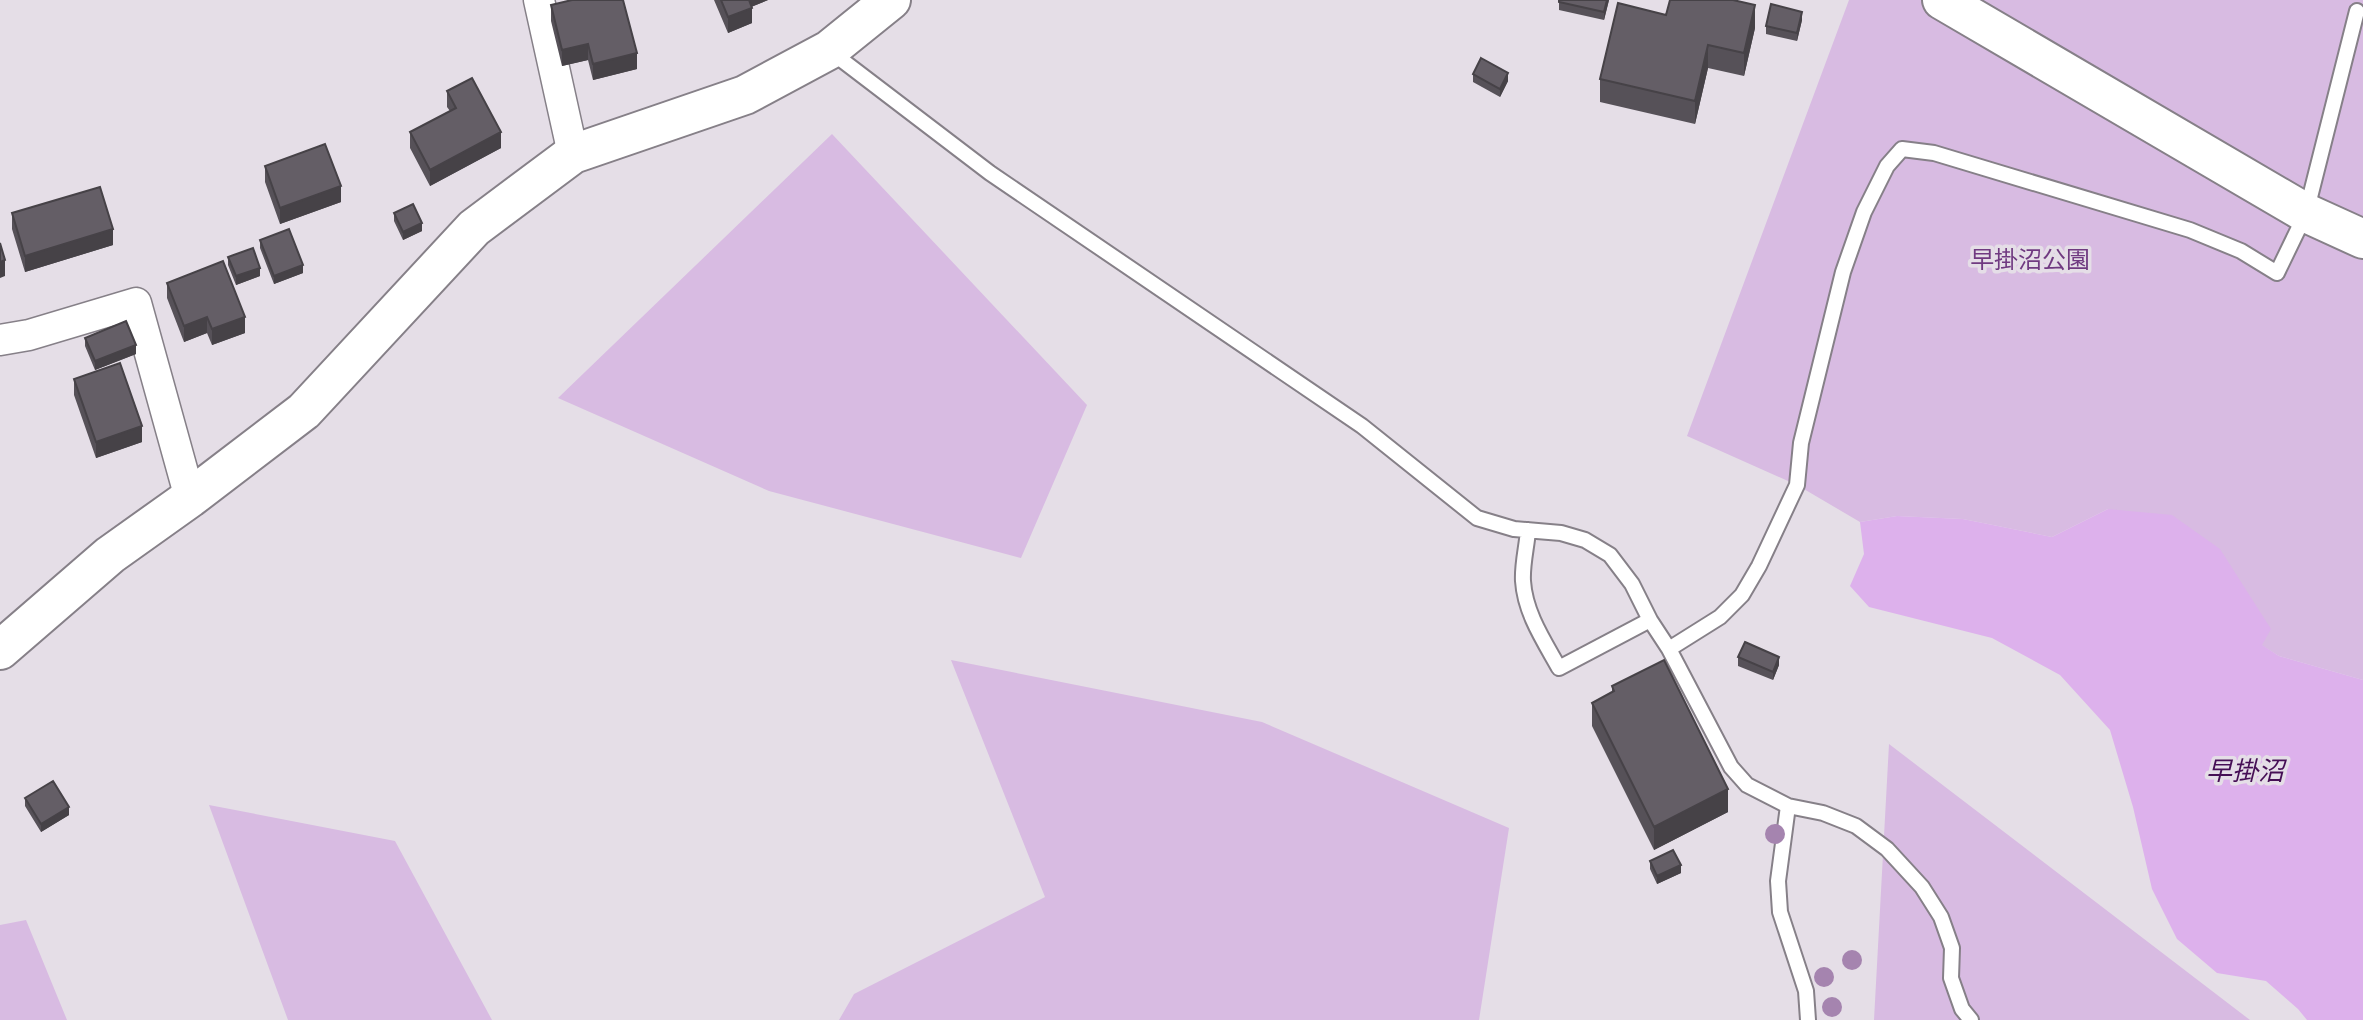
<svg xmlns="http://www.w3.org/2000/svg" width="2363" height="1020" font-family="Montserrat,'Noto Sans JP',sans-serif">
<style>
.green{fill:#d8bbe2}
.water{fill:#ddb1ec}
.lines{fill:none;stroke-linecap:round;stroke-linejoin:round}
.lane-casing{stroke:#868088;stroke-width:18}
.street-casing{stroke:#868088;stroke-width:33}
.secondary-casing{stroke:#868088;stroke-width:42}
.lane{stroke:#fff;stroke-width:14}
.street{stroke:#fff;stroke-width:30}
.secondary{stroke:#fff;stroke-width:38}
.tree{fill:#a584af}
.wall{fill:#565158}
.shaded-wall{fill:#464247}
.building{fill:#645e66;stroke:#464247;stroke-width:2}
.labels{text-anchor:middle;stroke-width:7;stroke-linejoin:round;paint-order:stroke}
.park-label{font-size:24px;fill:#703a81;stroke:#e5dee7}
.water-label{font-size:26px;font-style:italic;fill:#460f55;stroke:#e5dee7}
</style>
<rect width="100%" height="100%" fill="#e5dee7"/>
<path class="green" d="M1849,0H2363V680L2279,656L2261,645L2108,509L2052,537L1963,519L1897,516L1860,522L1797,485L1687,436Z
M832,134L1087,405L1021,558L769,491L558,398Z
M951,660L1262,722L1509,828L1479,1020H839L854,994L1045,897Z
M1889,744L2250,1020H1874Z
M209,805L395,841L492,1020H288Z
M26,920L67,1020H0V925Z"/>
<path class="water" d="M2108,509L2172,515L2220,549L2271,629L2262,645L2279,656L2363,680V1020H2307L2298,1009L2266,981L2217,973L2177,939L2152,889L2133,807L2110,730L2060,675L1992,638L1869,607L1850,586L1864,554L1860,522L1897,516L1963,519L2052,537Z"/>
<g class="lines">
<g class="lane-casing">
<path id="lane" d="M830,51L990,173L1362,426L1477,518L1514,529L1561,533L1585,540L1610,555L1632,584L1650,620L1559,668C1544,641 1525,613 1523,581C1522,564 1527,546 1528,530
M1650,620L1669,649L1731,767L1747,785L1788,806L1823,813L1856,826L1887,849L1922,887L1941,917L1952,948L1951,978L1962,1009L1971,1020
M1669,649L1720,617L1742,595L1759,566L1797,485L1801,443L1843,272L1864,212L1887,166L1902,149L1934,153L2190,230L2241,251L2277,273L2306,213L2357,11
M1788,806L1778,881L1780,912L1806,991L1808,1020"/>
</g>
<g class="street-casing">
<path id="street" d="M539,0L573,154
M0,340L29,335L136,303L190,498"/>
</g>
<g class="secondary-casing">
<path id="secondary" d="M1942,0L2306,213L2363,239
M0,650L110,555L190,498L304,411L474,228L573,154L745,95L829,50L891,0"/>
</g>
<use href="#lane" class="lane"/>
<use href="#street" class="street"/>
<use href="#secondary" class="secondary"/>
</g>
<g class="tree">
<circle cx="1775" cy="834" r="10"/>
<circle cx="1852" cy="960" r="10"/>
<circle cx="1824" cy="977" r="10"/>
<circle cx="1832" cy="1007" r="10"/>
</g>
<path class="wall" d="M714,0H768L751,7L752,23L728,33Z
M1559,0H1609L1604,20L1559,10Z
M551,5L637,69L593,80L588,60L562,66L551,21Z
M1802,20L1797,41L1766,34V26Z
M1755,28L1744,76L1708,68L1695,124L1600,102V79Z
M1473,74L1508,81L1500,97L1473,82Z
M447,91L501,148L430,186L410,148V132L450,111L447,107Z
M265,166L341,202L280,224L265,182Z
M12,213L113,245L25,272L12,229Z
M394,213L422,231L403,240L394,221Z
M260,240L303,273L274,284L260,248Z
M228,257L260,276L236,285L228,265Z
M167,283L245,333L212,345L207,333L184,342L167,298Z
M85,338L136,354L95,370L85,346Z
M74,379L142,442L96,458L74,395Z
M1738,657L1779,665L1773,680L1738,666Z
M1612,686L1728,812L1654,850L1592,726V703L1612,693Z
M25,798L69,815L41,832L25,806Z
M1650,861L1681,873L1657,884L1650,869Z"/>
<path class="shaded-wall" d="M746,0H768L746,9Z
M1607,0H1609L1604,20V12Z
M1755,5V28L1744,76V53Z
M752,8V23L728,33V17Z
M1802,12V20L1797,41V33Z
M588,44V60L562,66V50Z
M1708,45V68L1695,124V101Z
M637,53V69L593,80V64Z
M1508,73V81L1500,97V89Z
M501,132V148L430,186V170Z
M341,186V202L280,224V208Z
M422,223V231L403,240V232Z
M113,229V245L25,272V256Z
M5,260V276L0,278V262Z
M303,265V273L274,284V276Z
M260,268V276L236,285V276Z
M207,317V333L184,342V326Z
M245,317V333L212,345V329Z
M136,345V354L95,370V361Z
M142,426V442L96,458V442Z
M1779,657V665L1773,680V672Z
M1728,789V812L1654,850V827Z
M69,807V815L41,832V824Z
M1681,865V873L1657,884V876Z"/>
<path class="building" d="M572,0H623L637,53L593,64L588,44L562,50L551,5Z
M721,0H749L752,8L728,17Z
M1559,0H1607L1604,12L1559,2Z
M1670,0H1733L1755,5L1744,53L1708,45L1695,101L1600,79L1618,3L1666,15Z
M1771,4L1802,12L1797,33L1766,26Z
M1481,58L1508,73L1500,89L1473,74Z
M472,78L501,132L430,170L410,132L456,108L447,91Z
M325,144L341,186L280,208L265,166Z
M100,187L113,229L25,256L12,213Z
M413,204L422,223L403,232L394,213Z
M289,229L303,265L274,276L260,240Z
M0,243L5,260L0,262Z
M253,248L260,268L236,276L228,257Z
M223,261L245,317L212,329L207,317L184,326L167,283Z
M126,321L136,345L95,361L85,338Z
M120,363L142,426L96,442L74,379Z
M1745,642L1779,657L1773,672L1738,657Z
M1664,660L1728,789L1654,827L1592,703L1614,691L1612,686Z
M53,781L69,807L41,824L25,798Z
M1673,850L1681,865L1657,876L1650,861Z"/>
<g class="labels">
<g class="park-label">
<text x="2030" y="268">早掛沼公園</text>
</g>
<g class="water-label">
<text x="2245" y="780">早掛沼</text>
</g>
</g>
</svg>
